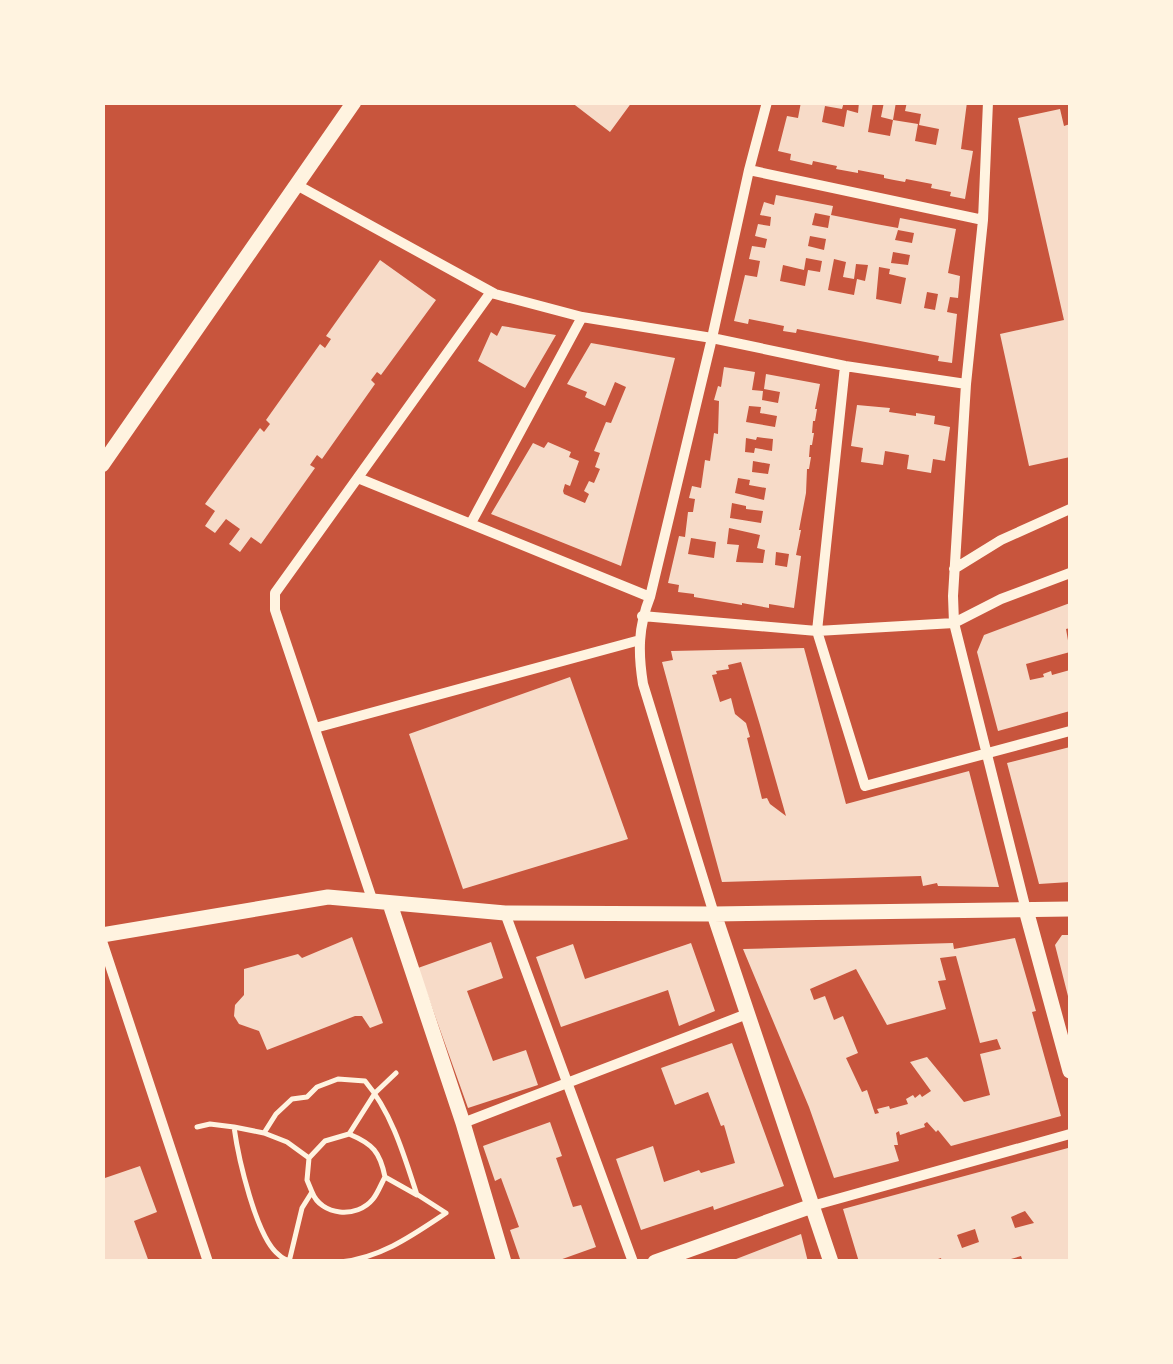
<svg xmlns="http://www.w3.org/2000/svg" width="1173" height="1364" font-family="'PT Sans',sans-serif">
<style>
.building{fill:#f7dbc8;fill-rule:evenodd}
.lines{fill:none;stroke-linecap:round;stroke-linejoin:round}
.path{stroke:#fff3e0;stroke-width:5}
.minor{stroke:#fff3e0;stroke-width:10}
.tertiary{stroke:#fff3e0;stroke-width:15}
</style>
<rect width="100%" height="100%" fill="#c8553d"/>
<path class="building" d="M571,102H632L610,132Z
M801,102H844L842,109L825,106L822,122L844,127L847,110L858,113L859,102H873L868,132L890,136L893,120L881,117L884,102H896L893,120L918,124L915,141L936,145L939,129L919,125L921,114L905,111L907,102H967L961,149L973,151L965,199L950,196L951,192L931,188L932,184L906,179L905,182L894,180L884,178V175L858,170V173L836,169L837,166L813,161L812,165L790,160L791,154L778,151L787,116L798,118Z
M1060,109L1064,126L1070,124V457L1029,466L1000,334L1064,320L1018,118Z
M776,195L833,206L831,215L876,224L898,228L900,218L956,229L948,273L960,276L958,298L950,297L947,312L957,314L952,363L938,361L939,356L797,329L796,333L783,331L784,326L749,319L748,324L734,321L745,275L757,277L760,261L749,259L752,246L765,248L767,239L755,236L758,224L770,226L771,217L760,215L764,202L774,205ZM815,213L830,216L828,228L812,225ZM898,230L914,233L912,243L895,240ZM810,236L826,239L824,250L808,246ZM893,252L910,255L908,265L891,263ZM806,258L822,261L820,272L808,270L805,286L780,281L783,265L804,270ZM834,259L846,262L843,277L854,279L856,264L868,265L865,281L857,279L854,295L828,290ZM879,267L890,269L889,274L906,278L901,304L876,299ZM927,292L938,294L935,310L924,308Z
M380,260L436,300L381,375L377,372L371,380L375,384L322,459L317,455L310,465L315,468L261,544L251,537L240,552L229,544L240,529L226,519L215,533L205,526L215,511L205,504L260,428L264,432L270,424L266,420L320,344L325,348L331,339L326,336Z
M502,326L556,335L525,388L478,361L491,332L497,336Z
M591,343L675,358L621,566L491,514L533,443L544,448L548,442L571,452L569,457L579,461L570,486L565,484L563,491L564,494L585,503L589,494L584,491L589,481L594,483L600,469L595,467L600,453L594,451L606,422L611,423L626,387L615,382L605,406L585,397L587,392L567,384Z
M724,367L755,372L752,390L763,391L762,400L778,403L780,392L764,389L766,374L820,384L815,409H817L815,421H813L812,433H814L812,445H810L809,457H811L809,469H807L806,493L799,530H801L796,555L801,556L794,608L769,604V608L742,603V605L694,597V594L678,592L679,585L668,583L679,536L685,537L688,512H693L695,499L689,498L692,486L701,488L705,460L710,461L714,433L718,434L719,401L714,400L718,386L721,387ZM749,406L761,407L760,413L777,416L775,427L746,422ZM757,437L773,439L772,451L755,448L754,453L745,452L746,438L756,440ZM753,461L770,464L768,474L752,472ZM738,478L750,480L749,485L766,488L764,500L735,493ZM732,503L746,506V509L763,511L761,523L730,518ZM729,528L760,535L757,548L765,550L763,563L736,562L739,545L727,544ZM691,538L716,542L714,558L688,554ZM776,552L789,554L787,567L775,565Z
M857,405L890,408L889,412L916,416V413L935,416L934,424L950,427L945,461L933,459L931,473L907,469L909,455L885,451L883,465L861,462L863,448L851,446Z
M1070,603V628L1066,629L1070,652L1026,664L1030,680L1044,677L1043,674L1051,671L1052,675L1070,670V711L998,731L977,652L984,635Z
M804,648L846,804L969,771L999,887L938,886L937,883L923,886L921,876L722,882L662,662L673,660L671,651ZM741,662L760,725L786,816L770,804L767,798L762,799L747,738L750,737L746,723L735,714L731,698L720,702L712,675L717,674L716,671L729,669L728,665Z
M570,677L628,839L463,889L409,734Z
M1070,747V882L1039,884L1007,763Z
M1062,935H1070L1069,1000L1055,945Z
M352,937L383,1023L370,1028L362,1016H355L267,1050L259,1031L239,1024L234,1016L235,1005L244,995V969L298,954L302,958Z
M1015,938L1036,1011L1032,1012L1061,1116L951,1146L938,1130L936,1132L927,1122L924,1124L925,1127L900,1135L899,1131L896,1133L898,1145H894L899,1161L834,1178L809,1107L743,949L953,943L954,949ZM956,956L980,1043L997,1039L1001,1049L980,1054L990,1095L964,1102L927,1057L910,1062L931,1091L922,1097L920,1094L915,1098L913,1095L906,1099L908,1104L890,1109L889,1106L877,1109L879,1113L875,1114L867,1090L862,1092L846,1058L858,1053L843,1016L834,1020L825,996L814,1000L810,989L856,969L887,1025L946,1009L938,981L946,980L940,958Z
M491,942L503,978L467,991L493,1061L526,1050L538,1085L468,1108L418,968Z
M691,943L715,1011L679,1026L668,990L561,1027L536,957L573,944L585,979Z
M732,1043L784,1186L714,1210L713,1206L641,1230L616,1159L653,1146L664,1182L699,1170L701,1173L735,1163L724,1125L721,1126L708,1092L675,1105L661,1068Z
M550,1122L562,1156L556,1158L573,1207L581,1205L596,1247L554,1262H521L510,1230L519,1227L501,1178L495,1181L483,1146Z
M1068,1148L1070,1157V1262H1023L1021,1256L1011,1259V1262H942L941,1258L929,1262H859L843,1209ZM1025,1211L1034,1223L1015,1228L1011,1217ZM975,1229L979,1242L962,1248L957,1235Z
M140,1166L157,1212L134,1221L149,1262H102V1179Z
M801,1234L808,1262H731V1261Z"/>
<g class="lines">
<path class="path" d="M197,1127L210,1124L234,1127
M264,1133L234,1127C238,1156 256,1238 279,1255C284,1260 287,1260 294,1262
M309,1158L287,1142L264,1133L276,1114L292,1099L307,1097L317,1087L338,1079L365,1081C392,1113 404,1155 417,1195L385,1177C380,1152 373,1144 349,1134
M312,1192C321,1216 357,1219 373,1199C378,1193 381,1184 385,1177
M289,1262L302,1208L312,1192L307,1180L309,1158L325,1141L349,1134L375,1093L396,1073
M340,1262C381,1258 413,1235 446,1213L418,1195"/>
<path class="minor" d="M988,102L983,220L966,384L953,596L954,623L1026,910
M749,170L983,220
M295,184L495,294L582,317L712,338L845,366L966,384
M845,366L817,631L865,786L1070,731
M358,478L650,597
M471,523L582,317
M954,569L1001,540L1070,509
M642,616L817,631L954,623L1001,599L1070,573
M315,728L640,640
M373,902L275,610V593L491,292
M505,913L633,1262
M714,914L643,684C638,653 638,627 650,597L712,338L749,170L767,102
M102,941L208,1262
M463,1123L747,1014
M812,1206L1070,1134"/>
<path class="tertiary" d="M102,465L354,102
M390,904L463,1123L504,1262
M1026,910L1070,1071
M714,914L831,1262
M102,935L328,897L505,913L714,914L1070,909
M655,1262L812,1206"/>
</g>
<rect width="1173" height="1364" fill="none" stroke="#fff3e0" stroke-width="210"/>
</svg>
